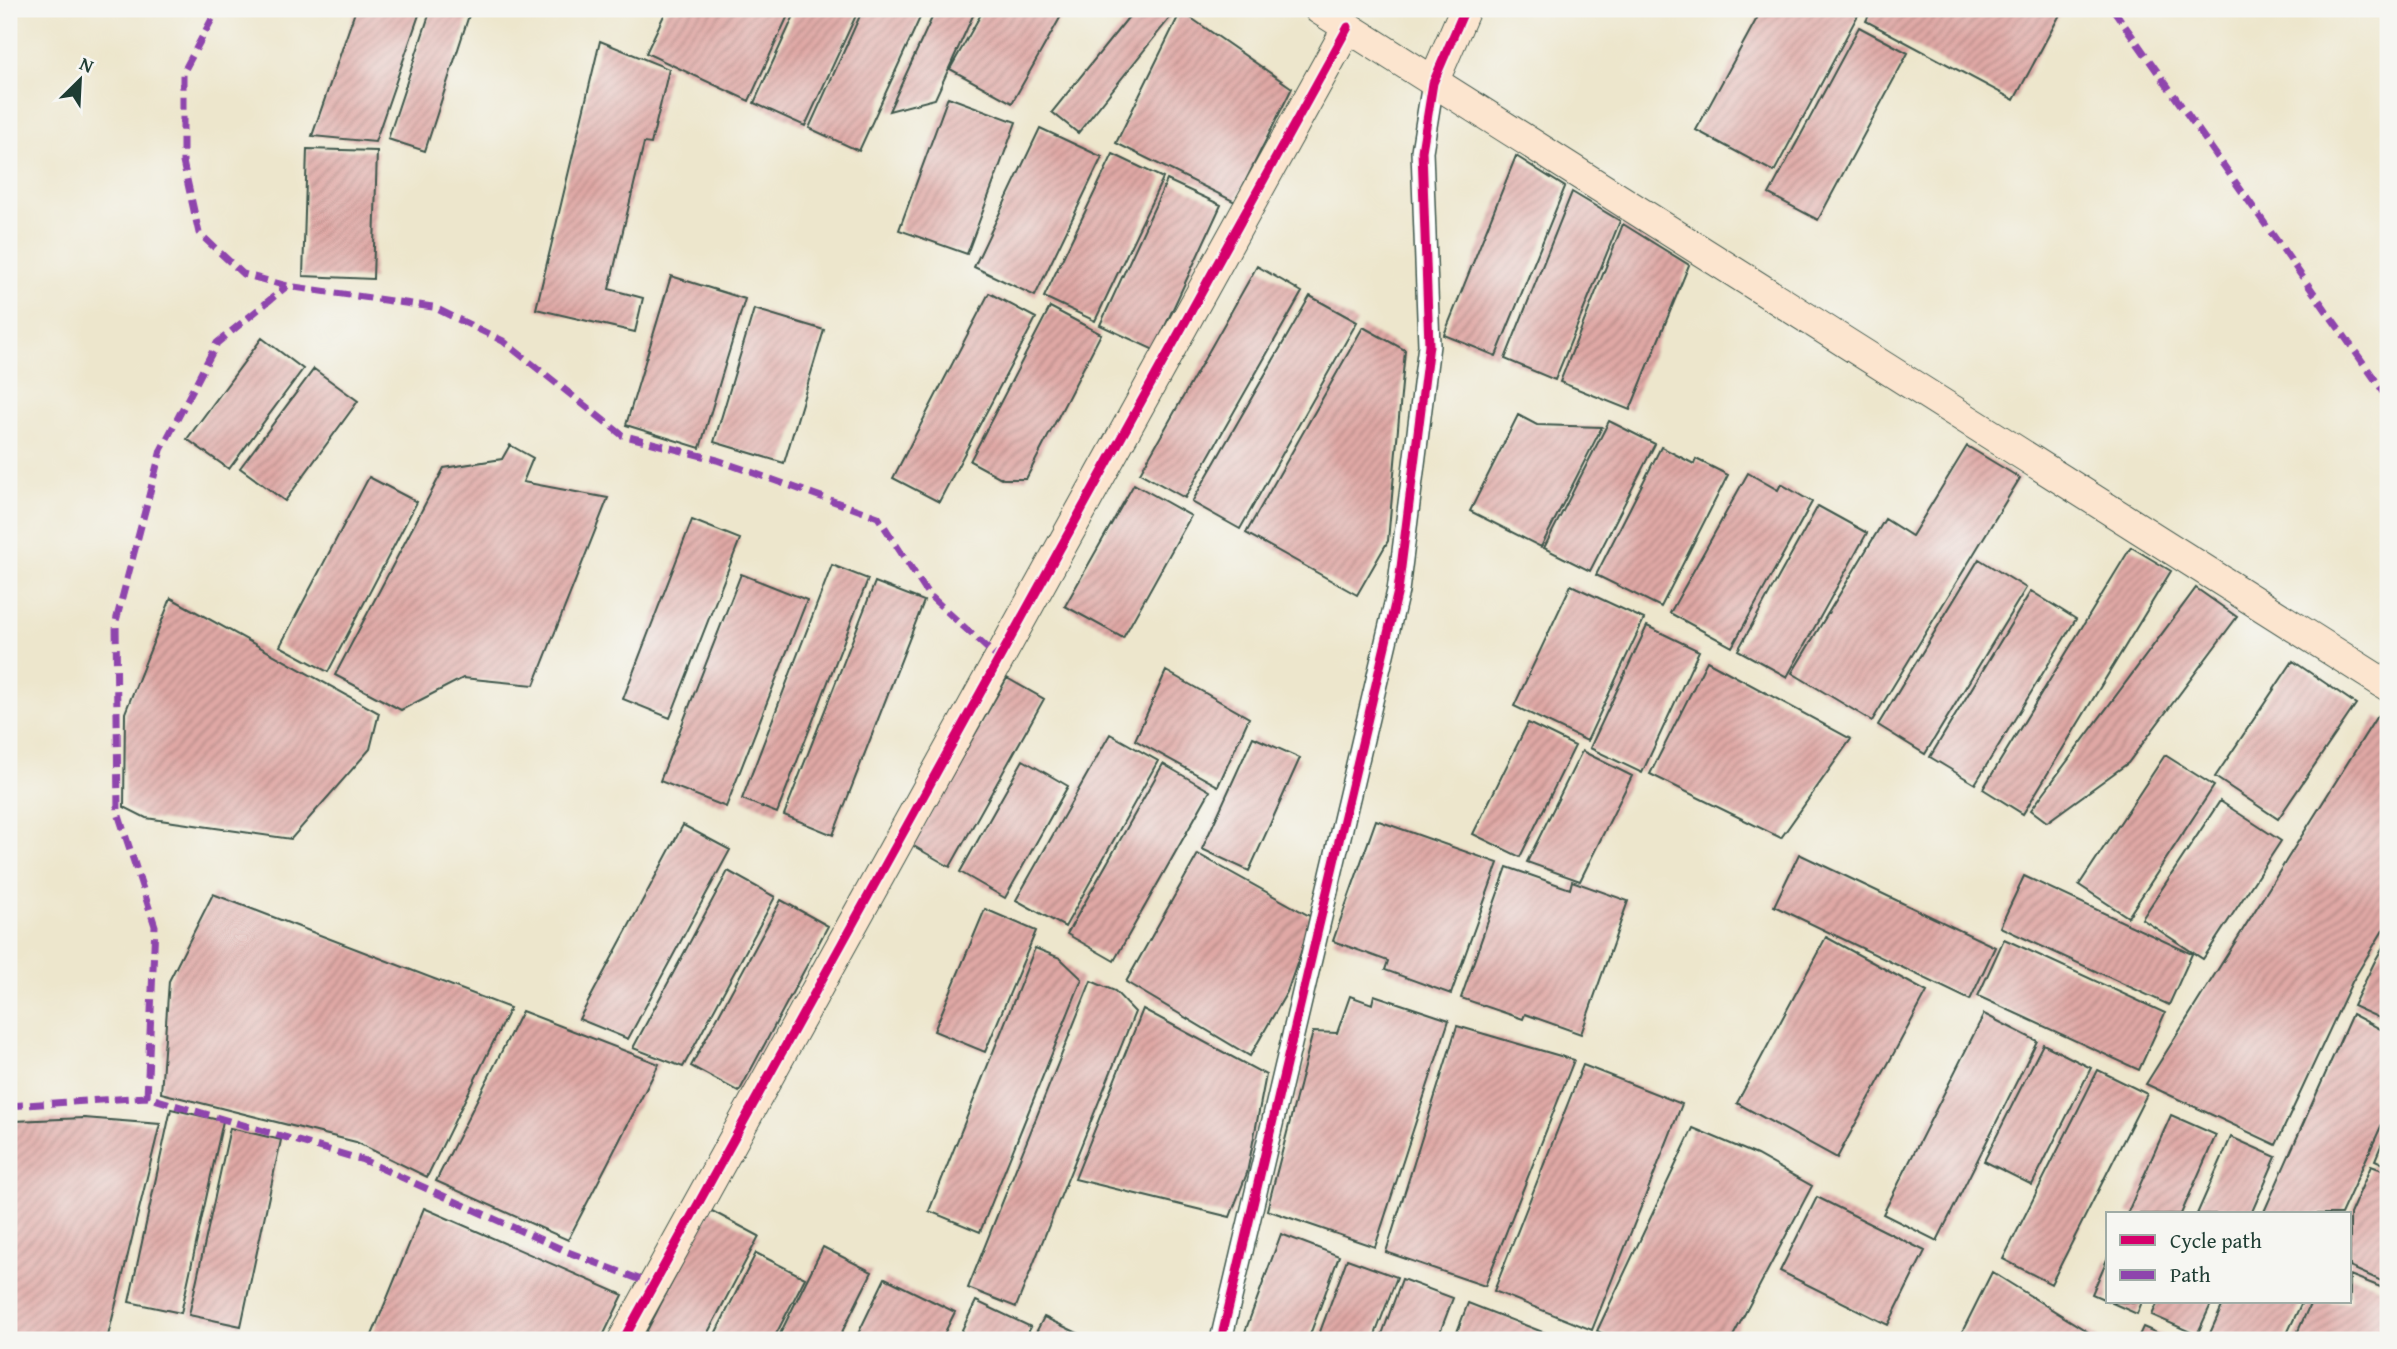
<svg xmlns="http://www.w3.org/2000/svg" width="2397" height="1349" font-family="'Gentium Book Plus',serif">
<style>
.building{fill:url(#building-hatch)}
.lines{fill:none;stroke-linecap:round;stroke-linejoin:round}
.street-casing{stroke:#3e564b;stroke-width:24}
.secondary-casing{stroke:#3e564b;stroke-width:32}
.street{stroke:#fff;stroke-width:21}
.secondary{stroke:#fce5cf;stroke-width:30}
.quiet{stroke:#8e44ad;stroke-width:7;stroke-dasharray:14 7;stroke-linecap:butt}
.cycleway-casing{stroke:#f6f6f2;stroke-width:13}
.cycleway{stroke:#d6006c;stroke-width:9}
</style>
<defs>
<pattern id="building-hatch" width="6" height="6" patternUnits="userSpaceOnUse" patternTransform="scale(1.75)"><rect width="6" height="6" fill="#e0a8a5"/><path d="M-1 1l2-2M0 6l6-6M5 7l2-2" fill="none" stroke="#b58a87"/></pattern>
</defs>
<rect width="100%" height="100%" fill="#f6f6f2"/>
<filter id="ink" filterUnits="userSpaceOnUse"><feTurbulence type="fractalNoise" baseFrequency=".0143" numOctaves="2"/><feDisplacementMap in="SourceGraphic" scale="14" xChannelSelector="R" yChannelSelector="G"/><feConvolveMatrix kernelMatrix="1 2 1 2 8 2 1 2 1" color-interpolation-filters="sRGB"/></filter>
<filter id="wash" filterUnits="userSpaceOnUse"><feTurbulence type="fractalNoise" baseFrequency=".00686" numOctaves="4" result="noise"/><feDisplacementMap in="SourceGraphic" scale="28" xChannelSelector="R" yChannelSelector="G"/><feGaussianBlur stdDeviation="1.57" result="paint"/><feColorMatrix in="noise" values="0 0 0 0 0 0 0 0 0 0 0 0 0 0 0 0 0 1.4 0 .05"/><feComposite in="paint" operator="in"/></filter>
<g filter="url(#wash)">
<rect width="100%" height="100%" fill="#ede6cc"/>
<g id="blocks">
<path class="building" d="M356,9H421L375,142L312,136Z
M431,9H471L425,151L388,139Z
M667,9H791L749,101L646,53Z
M797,9H859L805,126L754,103Z
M863,9H924L859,151L809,128Z
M936,9H976L935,99L889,111Z
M984,9H1065L1012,103L950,69Z
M1135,9H1166L1173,14L1078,133L1052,112Z
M1762,9H1846L1858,15L1774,172L1696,130Z
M1872,9H2063L2014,100L1866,21Z
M1181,11L1292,88L1235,202L1116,143Z
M1859,27L1908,53L1818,220L1769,194Z
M600,41L669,69L651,144L644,143L609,289L643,298L635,332L536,309Z
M948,97L1016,122L967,254L899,230Z
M1040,128L1102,157L1035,296L974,267Z
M307,149L377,151L373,279L303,276Z
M1113,154L1163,178L1095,321L1044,297Z
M1516,156L1565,187L1496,356L1444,335Z
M1167,180L1221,205L1154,350L1100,325Z
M1572,192L1620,221L1555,380L1505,359Z
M1623,224L1689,265L1630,410L1560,382Z
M1257,266L1302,292L1185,498L1140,473Z
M671,276L745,299L700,448L626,425Z
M989,293L1036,318L939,502L893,478Z
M1310,296L1357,322L1240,529L1192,502Z
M1050,307L1101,334L1026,479H1003L970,461Z
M754,309L824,330L784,463L714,442Z
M1363,327L1405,350L1388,541L1357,595L1246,533Z
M262,338L303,369L229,469L187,439Z
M314,369L358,401L285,501L240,468Z
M1518,415L1537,425L1602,427L1541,547L1470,511Z
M1609,421L1655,444L1590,571L1544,548Z
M510,445L533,458L523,482L608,498L534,685L463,678L401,710L335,675L444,468L502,459Z
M1967,446L2020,478L1872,721L1792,673L1885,519L1912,536Z
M1661,447L1694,464L1696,459L1728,475L1661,607L1596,575Z
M1748,473L1778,490L1781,484L1812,502L1732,647L1670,613Z
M369,477L417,502L328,672L280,646Z
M1134,484L1191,516L1123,638L1065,606Z
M1818,506L1867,533L1787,677L1738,650Z
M692,520L740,539L670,718L623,699Z
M2131,547L2171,571L2023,814L1983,789Z
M1979,559L2026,588L1925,754L1878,725Z
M832,565L868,579L777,813L742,799Z
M741,574L807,600L726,807L660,781Z
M875,582L924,601L833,835L784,815Z
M1571,585L1644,619L1587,741L1514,706Z
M2196,588L2237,617L2128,763L2047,822L2031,810Z
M2031,591L2076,619L1975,784L1930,757Z
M171,598L379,713L370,749L291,839L146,818L124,807L125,713Z
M1647,626L1699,651L1642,773L1590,748Z
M1707,661L1851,739L1781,838L1650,774Z
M2293,661L2356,704L2278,819L2215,777Z
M1166,671L1249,718L1218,786L1135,740Z
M1007,678L1044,699L950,867L912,845Z
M2377,716L2388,723V922L2352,982L2276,1145L2146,1084Z
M1528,723L1575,746L1520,857L1473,834Z
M1110,734L1158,761L1065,927L1016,900Z
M1253,737L1300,758L1249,871L1202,849Z
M1582,751L1632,776L1580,881L1527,862Z
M2165,755L2214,786L2128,917L2079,885Z
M1023,760L1068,786L1005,898L960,872Z
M1163,764L1210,791L1114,961L1067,934Z
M2220,801L2281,841L2203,959L2142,919Z
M1376,820L1498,863L1451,994L1385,970L1388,961L1333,941Z
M683,825L730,850L628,1039L579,1019Z
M1198,854L1313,918L1287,992L1250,1056L1126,982Z
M1799,854L1995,947L1970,1000L1774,906Z
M1507,867L1570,889L1572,881L1628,901L1581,1034L1525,1014L1523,1019L1461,998Z
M728,871L775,897L683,1067L633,1048Z
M2024,876L2192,954L2169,1005L2000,927Z
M213,894L510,1008L427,1177L356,1142L161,1093L169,981Z
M781,900L828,926L739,1092L691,1066Z
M985,909L1036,931L985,1052L934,1031Z
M1826,937L1927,992L1837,1158L1737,1103Z
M2388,938V1022L2353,1006L2375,961Z
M2004,939L2165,1013L2139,1070L1978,996Z
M1035,948L1060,958L1082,979L980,1232L929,1211Z
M1091,981L1115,991L1135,1012L1016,1307L968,1288Z
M1374,995L1449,1020L1375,1247L1267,1210L1313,1032L1337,1033L1350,996L1372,1004Z
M1143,1009L1266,1075L1247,1173L1230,1217L1075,1179Z
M522,1011L659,1064L568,1240L436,1181Z
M1984,1014L2037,1041L1937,1241L1883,1214Z
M2352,1014L2388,1033V1111L2341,1214H2263Z
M1457,1026L1574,1060L1485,1286L1386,1252Z
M2043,1044L2091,1068L2032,1185L1984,1161Z
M1583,1065L1682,1104L1592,1330L1494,1291Z
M2098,1070L2147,1094L2051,1284L2003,1259Z
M171,1109L223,1121L181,1313L129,1302Z
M2171,1115L2216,1135L2181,1214H2127Z
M84,1118L160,1124L107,1340H9V1132L12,1133L15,1121Z
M230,1128L281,1140L241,1326L189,1315Z
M1693,1128L1757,1155L1812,1186L1731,1340H1617L1597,1331Z
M2388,1129V1166L2375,1160Z
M2231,1137L2276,1157L2251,1214H2197Z
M2371,1166L2388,1172V1284L2350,1267V1214Z
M1817,1197L1925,1251L1888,1325L1780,1271Z
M424,1208L623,1295L601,1340H370Z
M710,1210L759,1236L704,1340H642Z
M1281,1234L1339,1256L1308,1340H1242Z
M823,1247L872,1272L838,1340H777Z
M756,1253L805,1278L773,1340H712Z
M2108,1257V1301L2092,1294Z
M1347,1259L1397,1277L1373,1340H1317Z
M1992,1272L2101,1340H1958Z
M2350,1275L2388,1290L2387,1340H2294L2311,1302H2350Z
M885,1278L955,1312L941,1340H855Z
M1402,1279L1453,1298L1437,1340H1380Z
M976,1301L1031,1327L1024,1340H957Z
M2110,1302H2142L2137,1314Z
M2158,1302H2212L2197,1335L2152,1315Z
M2224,1302H2302L2284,1340H2207Z
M1468,1303L1563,1340H1454Z
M1044,1317L1092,1340H1032Z
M2143,1327L2173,1340H2137Z"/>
</g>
</g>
<g filter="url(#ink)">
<use href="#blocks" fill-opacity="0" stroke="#3e564b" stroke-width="2"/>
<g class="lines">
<g class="street-casing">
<path id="street" d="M1221,1340L1398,591L1429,345L1422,151L1433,83"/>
</g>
<g class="secondary-casing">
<path id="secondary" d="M1319,9L2388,686
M1433,83L1465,9
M623,1340L1348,27"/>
</g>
<use href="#street" class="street"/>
<use href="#secondary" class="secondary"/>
<path class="quiet" d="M2113,9L2388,398
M212,19L183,73V162L199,233L243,274L287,286L433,307L503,341L622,435L717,460L878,517L928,594L999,659
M147,1097L155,926L118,813L116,621L161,450L217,343L287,286
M9,1106L147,1097L363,1160L568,1252L654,1285"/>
<g class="cycleway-casing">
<path id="cycleway" d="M623,1340L1348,27
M1221,1340L1398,591L1429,345L1422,151L1433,83L1465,9"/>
</g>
<use href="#cycleway" class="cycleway"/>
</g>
</g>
<rect width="2397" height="1349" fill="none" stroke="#f6f6f2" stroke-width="35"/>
<rect x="2106" y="1212" width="245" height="91" fill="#f6f6f2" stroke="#a0aca6" stroke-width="2"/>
<rect x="2120" y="1235" width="35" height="10" fill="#d6006c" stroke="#a0aca6" stroke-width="2"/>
<text x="2170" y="1248" font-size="21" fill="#1f3d34">Cycle path</text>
<rect x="2120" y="1270" width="35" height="10" fill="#8e44ad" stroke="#a0aca6" stroke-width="2"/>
<text x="2170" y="1282" font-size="21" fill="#1f3d34">Path</text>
<g transform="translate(80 80) rotate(24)" stroke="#f6f6f2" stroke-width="5" paint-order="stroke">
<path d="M0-5L12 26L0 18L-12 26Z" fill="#1f3d34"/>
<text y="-10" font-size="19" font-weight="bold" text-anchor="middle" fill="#1f3d34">N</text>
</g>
</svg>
